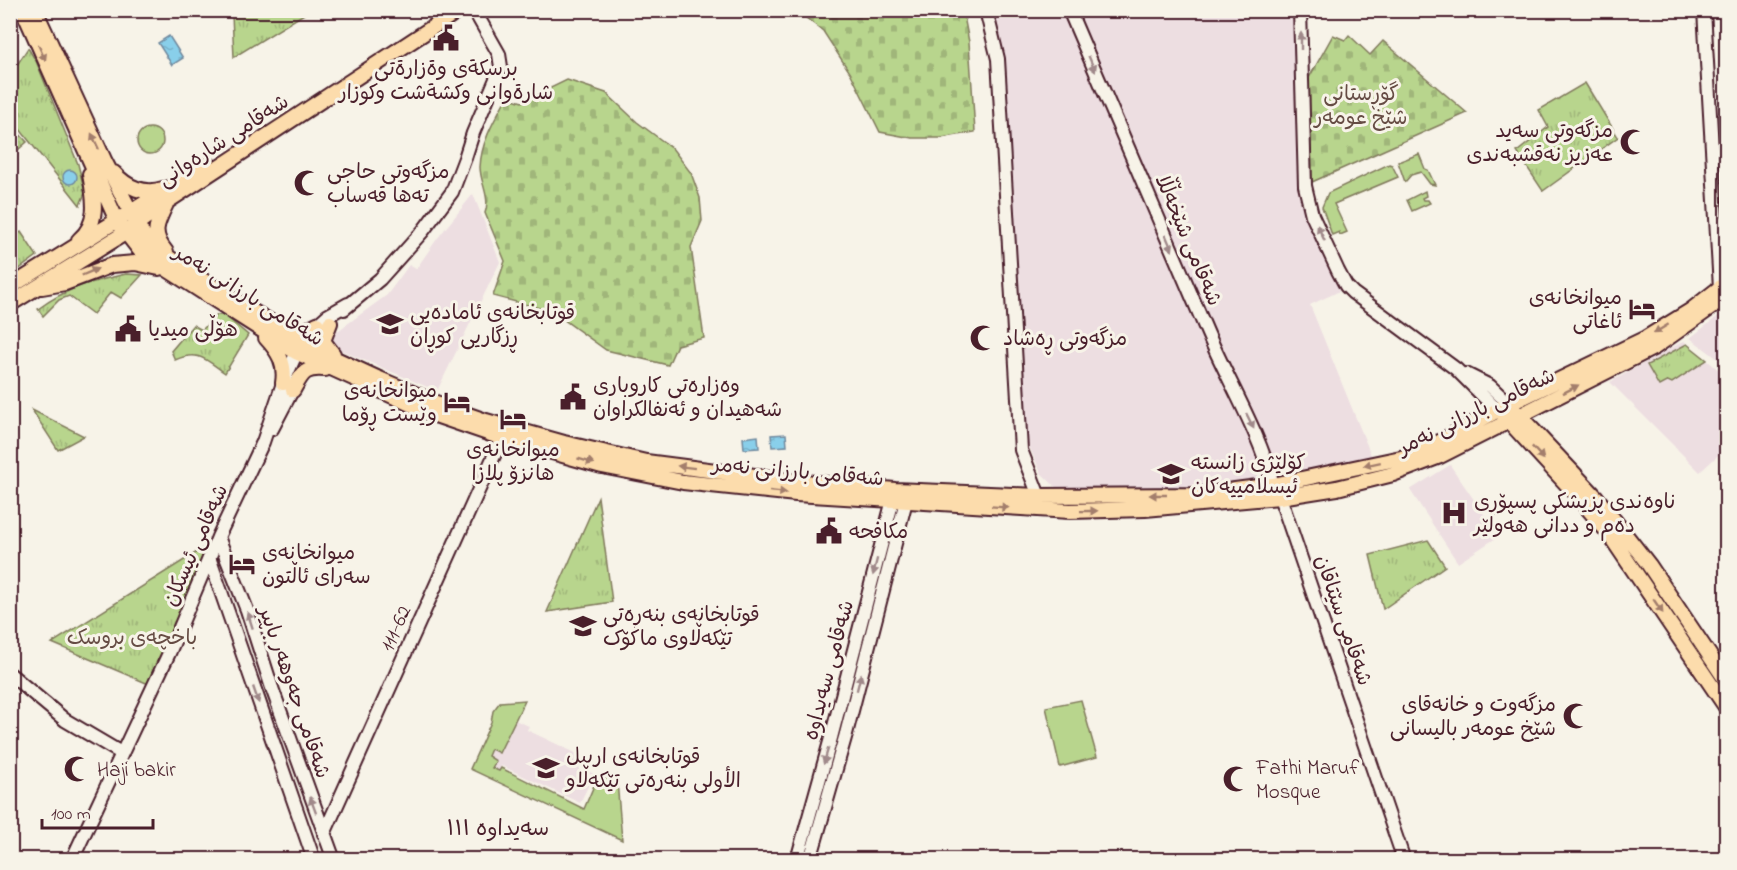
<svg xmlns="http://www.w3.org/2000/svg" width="1737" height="870" font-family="'Indie Flower','Playpen Sans Arabic',sans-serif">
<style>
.built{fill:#eddee1}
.grass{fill:url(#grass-tufts);stroke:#817a5c;stroke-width:1.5}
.cemetery{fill:url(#cemetery-stones);stroke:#817a5c;stroke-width:1.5}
.garden{fill:#b8d58d;stroke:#817a5c;stroke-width:1.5}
.water{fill:url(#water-ripples);stroke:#70899e;stroke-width:1.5}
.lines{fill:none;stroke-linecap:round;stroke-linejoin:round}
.secondary-casing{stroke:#4a1f2b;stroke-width:16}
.primary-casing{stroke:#4a1f2b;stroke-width:18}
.secondary{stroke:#f7f3e8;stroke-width:12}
.primary{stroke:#fcdcac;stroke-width:14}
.oneway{fill:#a0898a}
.oneway2{fill:#a37e6c}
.labels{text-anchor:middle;stroke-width:6;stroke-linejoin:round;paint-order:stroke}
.poi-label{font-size:21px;fill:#4a1f2b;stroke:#f7f3e8;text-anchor:start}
.park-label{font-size:21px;fill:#664c44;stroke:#f7f3e8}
.street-label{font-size:21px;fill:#4a1f2b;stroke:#f7f3e8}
.neighbourhood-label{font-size:22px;fill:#4a1f2b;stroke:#f7f3e8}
</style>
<defs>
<pattern id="grass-tufts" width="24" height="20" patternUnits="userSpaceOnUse" patternTransform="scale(1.5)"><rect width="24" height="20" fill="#b8d58d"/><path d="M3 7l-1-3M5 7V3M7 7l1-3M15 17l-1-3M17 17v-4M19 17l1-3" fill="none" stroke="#a0b67a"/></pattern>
<pattern id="cemetery-stones" width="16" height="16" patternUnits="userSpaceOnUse" patternTransform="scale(1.5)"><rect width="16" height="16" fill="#b8d58d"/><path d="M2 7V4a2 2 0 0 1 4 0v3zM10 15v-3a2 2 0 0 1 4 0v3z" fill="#a0b67a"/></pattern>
<pattern id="water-ripples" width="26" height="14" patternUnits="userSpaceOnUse" patternTransform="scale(1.5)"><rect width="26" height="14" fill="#89cfea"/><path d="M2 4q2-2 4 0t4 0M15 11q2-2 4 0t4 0" fill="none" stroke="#78b1c9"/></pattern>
</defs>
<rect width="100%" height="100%" fill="#f7f3e8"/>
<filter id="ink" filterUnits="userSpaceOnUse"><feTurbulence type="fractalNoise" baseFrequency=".0167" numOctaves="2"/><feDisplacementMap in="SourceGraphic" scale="12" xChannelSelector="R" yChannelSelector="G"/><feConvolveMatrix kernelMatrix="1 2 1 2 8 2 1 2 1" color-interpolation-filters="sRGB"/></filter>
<g filter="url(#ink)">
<path class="built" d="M990,11H1307L1313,184L1317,211L1346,278V288L1310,305L1373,460L1287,479L1064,495L1041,473L1027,442L1004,71Z
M473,194L500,262L437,391L333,347L332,339L335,333L387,295L409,265L416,269L437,239Z
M1726,310V365L1690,338Z
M1684,341L1726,376V448L1700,472L1610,382Z
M1450,465L1499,536L1458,563L1410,490Z
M515,720L529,726L527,730L584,757L580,767L594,774L580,803L502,766L499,771L492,768L496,761L488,757L491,749L499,752Z"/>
<path class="grass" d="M230,11H309L234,57L232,15Z
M28,48L36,61L78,164L85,193L80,205L11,118V74Z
M1585,83L1618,137L1543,191L1517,152L1548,127L1539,110Z
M10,124L27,142L11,156H10Z
M137 141a13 13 0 1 1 26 0a13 13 0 1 1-26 0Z
M21,232L37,256L11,275V239Z
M126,274L142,275L121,298L111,292L93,314L69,296L59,300L43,316L38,309C68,287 90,282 126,274Z
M217,315H224L248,335L225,373C205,359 199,350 175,360L171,351L193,325L202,330Z
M1687,344L1707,360L1672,383L1668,381L1659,386L1647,365Z
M32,410L84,436L58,450Z
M598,497L612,602L547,612Z
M1428,540L1445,566L1383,609L1370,555Z
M213,542L151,685L52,643Z"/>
<path class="cemetery" d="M797,11H963L969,42L975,132L941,138H912L880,132L851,74L823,31Z
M1333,35L1345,40L1349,35L1370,55L1383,41L1467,113L1312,182L1309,78Z
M567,80L606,93L637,122L672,148L691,173L700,198L702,221L691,247L704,338L677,345L668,365L606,350L564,320L539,308L493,296L505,261L485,213C491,198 480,182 480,167C481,142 495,119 507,97L522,102Z"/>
<path class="garden" d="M1419,154L1425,169L1428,170L1435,185L1430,184L1421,172L1411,175L1405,182L1398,162Z
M1389,164L1392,165L1398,177L1334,204L1347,232L1340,235L1339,232L1332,235L1322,207L1328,193Z
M1425,191L1426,196L1422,198L1423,200H1428L1430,203L1412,211L1407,200Z
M525,700L499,753L491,749L488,756L496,761L492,768L499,771L501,768L584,809L598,776L617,781L622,840L470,769L491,722L493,711L500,702Z
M1081,700L1097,757L1060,767L1046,707Z"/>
<path class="water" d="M169,36L183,58L172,65L158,43Z
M63 177a7 7 0 1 1 14 0a7 7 0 1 1-14 0Z
M786,434L787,446L772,447L771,435Z
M758,436L759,448L744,449L743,438Z"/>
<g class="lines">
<g class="secondary-casing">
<path id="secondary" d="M986,10L998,59L1021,450L1039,496
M1069,10C1115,118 1161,226 1208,334C1230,385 1259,431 1273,485
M1300,10L1305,186L1312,215L1338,271L1346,286L1353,293L1456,369L1498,411
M1704,10L1720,288
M344,309L380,279L423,231L452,192L465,158L473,133L501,67L499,54L474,10
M310,331L327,316L348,304
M1466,374L1490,386L1509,404
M272,429L296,383
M1280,497L1404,860
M218,537L247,610L272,688L334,860
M210,560L314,860
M10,674L65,720L121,753
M324,834L502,438
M72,860L170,651L218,537L263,442L283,383L300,345
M797,860L831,738L895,492
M810,860L846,734L908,493"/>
</g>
<g class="primary-casing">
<path id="primary" d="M23,10L117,221L142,253L296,352L435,415L502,438L602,466L683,482L796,494L1070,511L1145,509L1280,497L1337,488L1393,474L1440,456L1655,347L1726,297
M35,10L105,162L137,224L148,243L191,273L252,311L325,354L377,378L443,406L486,421L564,443L646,462L793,481L895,490L1039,496L1197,495L1273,485L1401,458L1427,449L1509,404L1646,338L1690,311L1726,283
M114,173C127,188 145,195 163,189
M166,204C156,224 151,234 166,252
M79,240C100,223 94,197 90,174
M10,287L208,164
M42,287L65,283L112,265L135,263L159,268
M10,304L125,233L168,201L459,10
M330,323L323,341L333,354
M289,332L301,333L317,324
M266,338C279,352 286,364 283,383
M293,390C302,374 304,367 325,369
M1513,409L1596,497L1649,565L1726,680
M1504,416L1573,491L1607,531L1726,707"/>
</g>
<use href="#secondary" class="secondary"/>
<use href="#primary" class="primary"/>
</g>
<defs><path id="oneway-solid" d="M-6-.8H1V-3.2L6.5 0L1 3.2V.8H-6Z" transform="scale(1.5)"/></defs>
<g class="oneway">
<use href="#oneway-solid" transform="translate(1301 41) rotate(-90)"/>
<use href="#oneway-solid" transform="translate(1092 64) rotate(67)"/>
<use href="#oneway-solid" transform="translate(1321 233) rotate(-115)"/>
<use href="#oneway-solid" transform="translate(1169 243) rotate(67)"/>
<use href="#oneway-solid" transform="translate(1250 421) rotate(64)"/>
<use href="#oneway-solid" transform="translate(875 567) rotate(104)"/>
<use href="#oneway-solid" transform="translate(250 620) rotate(-108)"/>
<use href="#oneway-solid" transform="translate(859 682) rotate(-76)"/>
<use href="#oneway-solid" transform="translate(256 695) rotate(71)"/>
<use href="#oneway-solid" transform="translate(826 756) rotate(106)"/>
<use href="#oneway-solid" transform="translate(313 805) rotate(-110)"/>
</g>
<g class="oneway2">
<use href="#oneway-solid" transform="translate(42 53) rotate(66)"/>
<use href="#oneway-solid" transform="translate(95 141) rotate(-115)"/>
<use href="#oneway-solid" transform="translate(90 272) rotate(-23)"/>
<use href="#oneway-solid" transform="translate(1661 329) rotate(148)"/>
<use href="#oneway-solid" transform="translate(1571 389) rotate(-27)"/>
<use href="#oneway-solid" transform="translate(1538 453) rotate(47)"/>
<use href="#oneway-solid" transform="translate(586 461) rotate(17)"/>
<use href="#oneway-solid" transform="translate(1372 464) rotate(168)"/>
<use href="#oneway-solid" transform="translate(686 467) rotate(-173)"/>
<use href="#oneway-solid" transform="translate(778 492) rotate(6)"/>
<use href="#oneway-solid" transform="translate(1158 495) rotate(180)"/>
<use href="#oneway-solid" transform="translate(1000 507) rotate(4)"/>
<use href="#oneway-solid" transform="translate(1089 511) rotate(-1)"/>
<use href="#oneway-solid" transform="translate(1658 606) rotate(56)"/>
</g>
</g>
<defs>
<g id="civic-bare" transform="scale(2.07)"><path d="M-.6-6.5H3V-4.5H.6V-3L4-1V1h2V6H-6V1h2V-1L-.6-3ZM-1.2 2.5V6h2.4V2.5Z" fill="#4a1f2b" stroke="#f7f3e8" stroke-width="2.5" paint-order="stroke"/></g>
<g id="mosque-bare" transform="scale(2.07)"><path d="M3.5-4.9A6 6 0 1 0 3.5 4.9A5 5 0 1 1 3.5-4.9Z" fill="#4a1f2b" stroke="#f7f3e8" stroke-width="2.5" paint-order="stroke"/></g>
<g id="hotel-bare" transform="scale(2.07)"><path d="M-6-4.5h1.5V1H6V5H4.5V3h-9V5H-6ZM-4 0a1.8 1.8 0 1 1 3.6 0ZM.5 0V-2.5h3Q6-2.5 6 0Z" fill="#4a1f2b" stroke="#f7f3e8" stroke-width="2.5" paint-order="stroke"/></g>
<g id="school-bare" transform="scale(2.07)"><path d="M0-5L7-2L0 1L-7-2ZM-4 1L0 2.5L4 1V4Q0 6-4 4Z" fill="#4a1f2b" stroke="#f7f3e8" stroke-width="2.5" paint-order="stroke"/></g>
<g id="university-bare" transform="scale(2.07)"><path d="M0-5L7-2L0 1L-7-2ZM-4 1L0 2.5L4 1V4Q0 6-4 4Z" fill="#4a1f2b" stroke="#f7f3e8" stroke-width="2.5" paint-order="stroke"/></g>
<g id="hospital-bare" transform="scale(2.07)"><path d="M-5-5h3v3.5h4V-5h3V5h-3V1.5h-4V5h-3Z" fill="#4a1f2b" stroke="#f7f3e8" stroke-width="2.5" paint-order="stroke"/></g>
</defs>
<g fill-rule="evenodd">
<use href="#civic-bare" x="446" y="38"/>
<use href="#mosque-bare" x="1633" y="142"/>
<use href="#mosque-bare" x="307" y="183"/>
<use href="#hotel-bare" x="1642" y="309"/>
<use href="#school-bare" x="390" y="324"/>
<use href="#civic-bare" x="128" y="329"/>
<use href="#mosque-bare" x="983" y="338"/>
<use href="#civic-bare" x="573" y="397"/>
<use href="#hotel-bare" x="457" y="402"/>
<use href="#hotel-bare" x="513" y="419"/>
<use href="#university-bare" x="1171" y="474"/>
<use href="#hospital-bare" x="1454" y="513"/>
<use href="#civic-bare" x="829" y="531"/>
<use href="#hotel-bare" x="242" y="564"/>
<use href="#school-bare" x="583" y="626"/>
<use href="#mosque-bare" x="1576" y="716"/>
<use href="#school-bare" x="546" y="768"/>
<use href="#mosque-bare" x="77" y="769"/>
<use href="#mosque-bare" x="1236" y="779"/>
</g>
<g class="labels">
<g class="poi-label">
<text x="446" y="75" text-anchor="middle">برسكةی وةزارةتی<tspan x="446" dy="24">شارةوانی وكشةشت وكوزار</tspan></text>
<text x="1613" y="137" text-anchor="end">مزگەوتی سەید<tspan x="1613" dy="24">عەزیز نەقشبەندی</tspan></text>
<text x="327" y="178">مزگەوتی حاجی<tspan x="327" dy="24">تەها قەساب</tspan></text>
<text x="1622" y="304" text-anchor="end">میوانخانەی<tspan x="1622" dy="24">ئاغاتی</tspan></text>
<text x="410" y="319">قوتابخانەی ئامادەیی<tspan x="410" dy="24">ڕزگاریی کوڕان</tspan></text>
<text x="148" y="336">هۆڵی میدیا</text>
<text x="1003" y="345">مزگەوتی ڕەشاد</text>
<text x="593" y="392">وەزارەتی کاروباری<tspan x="593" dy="24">شەهیدان و ئەنفالکراوان</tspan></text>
<text x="437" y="397" text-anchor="end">میوانخانەی<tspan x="437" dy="24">وێست ڕۆما</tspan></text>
<text x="513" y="456" text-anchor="middle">میوانخانەی<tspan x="513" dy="24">هانزۆ پلازا</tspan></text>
<text x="1191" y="469">کۆلێژی زانستە<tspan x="1191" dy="24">ئیسلامییەکان</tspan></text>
<text x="1474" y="508">ناوەندی پزیشکی پسپۆڕی<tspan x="1474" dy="24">دەم و ددانی هەولێر</tspan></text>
<text x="849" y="538">مکافحە</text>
<text x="262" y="559">میوانخانەی<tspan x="262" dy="24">سەرای ئاڵتون</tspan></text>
<text x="603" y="621">قوتابخانەی بنەڕەتی<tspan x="603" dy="24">تێکەڵاوی ماکۆک</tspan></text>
<text x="1556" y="711" text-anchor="end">مزگەوت و خانەقای<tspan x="1556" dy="24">شێخ عومەر بالیسانی</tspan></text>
<text x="566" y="763">قوتابخانەى اربيل<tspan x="566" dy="24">الأولى بنەرەتی تێکەڵاو</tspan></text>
<text x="1256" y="774">Fathi Maruf<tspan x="1256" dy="24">Mosque</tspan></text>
<text x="97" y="776">Haji bakir</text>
</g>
<g class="park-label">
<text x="1361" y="100">گۆڕستانی<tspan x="1361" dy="24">شێخ عومەر</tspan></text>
<text x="132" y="644">باخچەی بروسک</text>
</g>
<g class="street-label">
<text transform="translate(223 140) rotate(-33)" y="7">شەقامی شارەوانی</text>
<text transform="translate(1189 240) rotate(67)" y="7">شەقامی شێخەڵڵا</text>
<text transform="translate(249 295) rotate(32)" y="7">شەقامی بارزانی نەمر</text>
<text transform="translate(1476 411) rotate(-26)" y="7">شەقامی بارزانی نەمر</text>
<text transform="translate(798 471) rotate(5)" y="7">شەقامی بارزانی نەمر</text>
<text transform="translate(195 545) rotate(-66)" y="7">شەقامی ئیسکان</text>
<text transform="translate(1344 620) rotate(71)" y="7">شەقامی سێتاقان</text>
<text transform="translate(395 628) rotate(-66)" y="7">111-62</text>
<text transform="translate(828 670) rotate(-75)" y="7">شەقامی سەیداوە</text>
<text transform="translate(295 692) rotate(71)" y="7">شەقامی جەوهەر باپیر</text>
</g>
<g class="neighbourhood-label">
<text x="498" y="835">سەیداوە ١١١</text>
</g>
</g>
<rect width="1737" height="870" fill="none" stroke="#f7f3e8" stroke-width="36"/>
<rect x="18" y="18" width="1701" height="834" fill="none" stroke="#4a1f2b" stroke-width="2" filter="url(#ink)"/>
<path d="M42 819v9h111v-9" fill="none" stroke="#4a1f2b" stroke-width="3"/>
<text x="51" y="819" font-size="18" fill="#4a1f2b" stroke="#f7f3e8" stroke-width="4.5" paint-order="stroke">100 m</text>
</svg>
